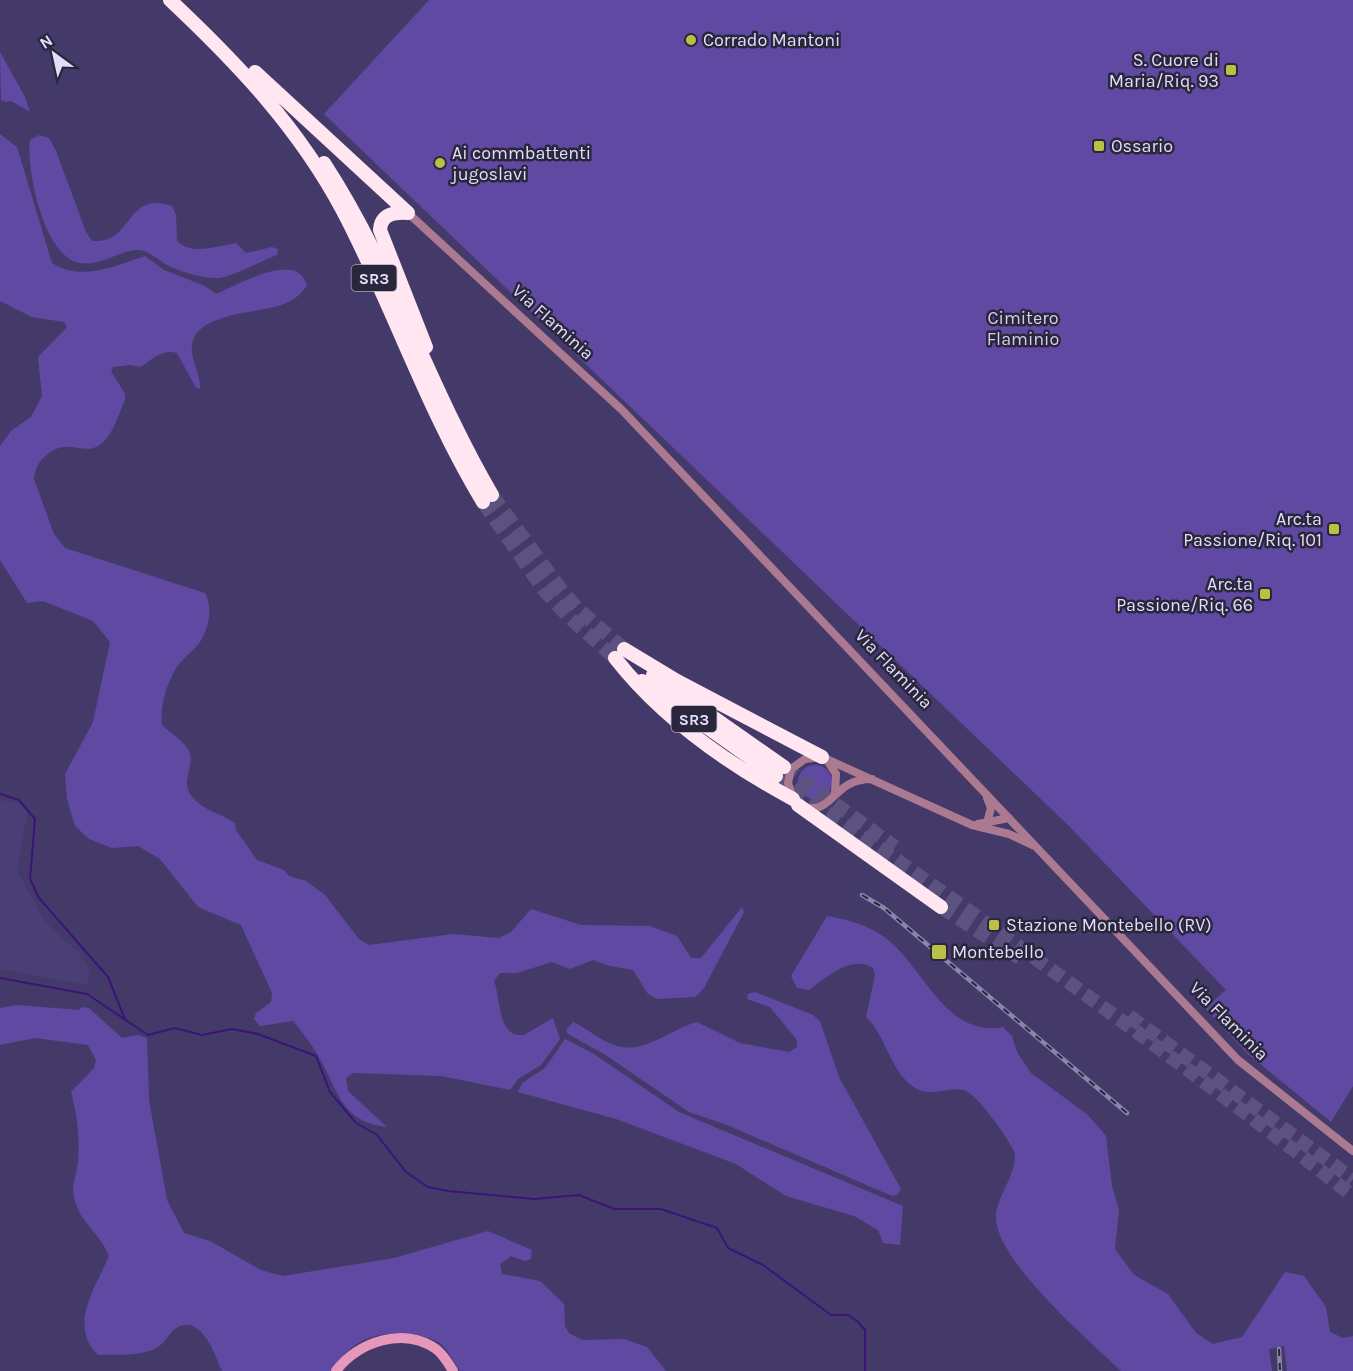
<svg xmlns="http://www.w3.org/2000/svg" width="1353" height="1371" font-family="Karla,sans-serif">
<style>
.built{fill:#4a3e76}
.green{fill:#6049a3}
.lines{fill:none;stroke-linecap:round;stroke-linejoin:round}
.stream{stroke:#391578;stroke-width:2}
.highway-tunnel{stroke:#5c5280;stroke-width:14;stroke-dasharray:14 7;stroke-linecap:butt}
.street{stroke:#ac7a90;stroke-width:8}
.secondary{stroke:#e698ba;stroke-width:10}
.highway{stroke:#ffe6f0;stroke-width:14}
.rail-casing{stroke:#8b84ab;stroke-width:4.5}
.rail{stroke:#2a263c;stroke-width:2;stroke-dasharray:7;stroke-linecap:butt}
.poi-dot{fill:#bac045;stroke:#2a263c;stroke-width:2}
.labels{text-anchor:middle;stroke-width:5;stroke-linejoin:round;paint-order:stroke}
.shield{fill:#2a263c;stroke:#aaa6c1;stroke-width:1.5}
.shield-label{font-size:16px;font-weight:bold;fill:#e1ddfa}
.poi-label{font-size:18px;fill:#e1ddfa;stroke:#2a263c;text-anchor:start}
.park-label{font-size:18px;fill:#d3cfea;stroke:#2a263c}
.street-label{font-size:18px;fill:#e1ddfa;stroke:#2a263c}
</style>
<rect width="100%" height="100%" fill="#443a6a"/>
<path class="built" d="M0,800L19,803L27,813L17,871L45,922L79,953L90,970L87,985L0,969Z"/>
<path class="green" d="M429,0H1353V1086L1331,1122L1248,1054L1205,1008L1226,990L1069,826L324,114Z
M0,52L25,97L30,112L11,101L5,102L1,100Z
M0,134L17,147L52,263C81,282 115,266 145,256L164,270L205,286L216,294C238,285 298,249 307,286C301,293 295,300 286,303C262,314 198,311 192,344C190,359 201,375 200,389L196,388L177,353C162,349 152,359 141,367L130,365L113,367L111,371L125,394V400C118,415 112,440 96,447C86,452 74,445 63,447C47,450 35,464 34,479L54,534L65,548L205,593C213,606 209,629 200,642C193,652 181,659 175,670C166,685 160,707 162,725C170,733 184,741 189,751C195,765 182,779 189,792C198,809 220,813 235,823L236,830L257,860L284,870L289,876L306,881L325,895L359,939L369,945L453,934L499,938L511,932L531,909L581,925L650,926L677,936L691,958H701L742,907L744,912L704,988L695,997L657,999L648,994L633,970L610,966L593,960L570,969L552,962L517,973H500L494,981C501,999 497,1038 524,1035L553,1018L560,1039L541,1065L518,1079L510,1090L441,1076L353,1073L346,1078L348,1091L387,1127C342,1122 339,1093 320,1059C312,1045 303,1033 293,1021L260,1026L254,1019L256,1013L271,1002L272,993L241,925L198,907L160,859L138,846L112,848L89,839L75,826L67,799L65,774L93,722L110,642L93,621L43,601L27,603L0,560V446L11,431L31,417L42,396L38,357L67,327L64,322L32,317L0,301Z
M39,135L49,138L56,151L86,232L92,241C135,244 124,190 172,206L176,215L177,241C192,256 217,246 236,243L246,253L272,247L278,249L277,255C261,261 234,276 218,278C204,279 181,272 169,266C159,261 148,249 137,250C117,251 103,266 80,263C44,258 26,170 30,140Z
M798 782a17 17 0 1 1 34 0a17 17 0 1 1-34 0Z
M827,916C849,920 869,925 887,939C924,968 946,1038 1003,1027L1012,1036L1017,1052L1031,1073L1088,1115L1106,1136L1112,1186L1119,1210L1115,1249L1134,1275L1168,1294L1196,1333L1213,1344L1242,1337L1285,1272L1304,1276L1326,1307L1330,1332L1343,1338L1353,1336V1371H1287L1284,1346L1269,1349L1272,1371H1121C1089,1340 997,1262 996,1218C995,1197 1022,1168 1013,1149C1007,1137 976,1093 964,1090C947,1086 932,1098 915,1088C889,1071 887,1036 866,1017L875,975L873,968C852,954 825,978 809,990L797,988L791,976Z
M755,992L813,1015L820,1021L839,1077L901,1189L897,1195L892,1196L727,1125L689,1112L604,1054L568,1034L566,1030L573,1022C587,1028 599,1040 614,1045C643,1056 670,1029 697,1022L740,1043L789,1052L797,1047V1040L770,1007L747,999L748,994Z
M17,1005L79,1010L82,1007L89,1008L122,1038L138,1035L147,1038L149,1100L167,1200L184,1233L210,1241L261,1270L283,1276L394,1258L488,1231L532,1250L531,1259L525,1261L511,1256L500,1264L502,1274L540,1281L564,1304L565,1326L569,1333L582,1340L624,1339L647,1347L666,1371H460C454,1363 446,1346 438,1342C416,1330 377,1330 357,1344C346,1351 338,1361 331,1371H222C215,1355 202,1315 178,1327C170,1331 166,1342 158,1347C141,1357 118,1354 98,1355C68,1325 95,1289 109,1256C101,1235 81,1223 75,1201C70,1186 77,1176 78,1161C80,1139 77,1113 71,1092L94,1068L96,1060L88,1045L35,1038L0,1045V1008Z
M565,1039L594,1054L679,1112L903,1206L900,1245L883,1243L878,1230L854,1216L786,1196L736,1164L616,1119L518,1092L522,1083L545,1068Z"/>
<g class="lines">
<path class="stream" d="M0,794L19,800L35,819L30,879L39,898L108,977L125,1019
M0,978L87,994L148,1035L175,1028L202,1035L232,1029L258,1034L316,1056L330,1092L356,1123L377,1135L406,1172L428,1187L448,1191L534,1199L579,1195L614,1209H661L717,1228L728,1248L763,1265L831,1315H848L857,1321L865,1330V1371"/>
<path class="highway-tunnel" d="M492,495L562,591L578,609L624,649
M483,502L544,590L569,617L615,658
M784,767L895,847
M776,776C971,911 1166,1049 1353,1196
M941,907L1020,958
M1129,1016L1353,1179"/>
<path class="street" d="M408,213L622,410L1238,1060L1353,1151
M827,760L836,774L835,793
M793,798L788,783L791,769L805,759L822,757L972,825L1009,834L1032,845
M806,808C835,812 833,779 872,779
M987,823L991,808L987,798
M978,824L1009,818"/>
<path class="secondary" d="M336,1371C357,1342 404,1326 436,1349C444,1355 448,1363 453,1371"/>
<path class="highway" d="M170,0C237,63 299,128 343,211C393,306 427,410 483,502
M255,72L408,213
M324,163C392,267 429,388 492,495
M408,213C394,212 381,214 380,230L426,347
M624,649L677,681L822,757
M615,658C662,718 726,763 793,799
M653,675L784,767
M642,681L776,776
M798,805L941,907"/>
<g class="rail-casing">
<path id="rail" d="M862,895L884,908L1127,1113
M1279,1349L1280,1371"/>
</g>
<use href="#rail" class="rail"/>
</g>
<g class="poi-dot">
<circle cx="691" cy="40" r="6"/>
<rect x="1225" y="64" width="12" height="12" rx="3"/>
<rect x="1093" y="140" width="12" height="12" rx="3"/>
<circle cx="440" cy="163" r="6"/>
<rect x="1328" y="523" width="12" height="12" rx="3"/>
<rect x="1259" y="588" width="12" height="12" rx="3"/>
<rect x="988" y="919" width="12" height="12" rx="3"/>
<rect x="931" y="944" width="16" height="16" rx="3"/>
</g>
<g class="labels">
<g class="shield">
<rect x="351.5" y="265" width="45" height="26" rx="4.5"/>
<rect x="671.5" y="706" width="45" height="26" rx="4.5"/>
</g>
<g class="shield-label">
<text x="374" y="284">SR3</text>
<text x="694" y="725">SR3</text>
</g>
<g class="poi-label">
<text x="703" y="46">Corrado Mantoni</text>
<text x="1219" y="66" text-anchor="end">S. Cuore di<tspan x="1219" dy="21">Maria/Riq. 93</tspan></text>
<text x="1111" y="152">Ossario</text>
<text x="452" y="159">Ai commbattenti<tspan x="452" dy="21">jugoslavi</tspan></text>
<text x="1322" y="525" text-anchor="end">Arc.ta<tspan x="1322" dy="21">Passione/Riq. 101</tspan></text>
<text x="1253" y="590" text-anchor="end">Arc.ta<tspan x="1253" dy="21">Passione/Riq. 66</tspan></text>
<text x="1006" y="931">Stazione Montebello (RV)</text>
<text x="952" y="958">Montebello</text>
</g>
<g class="park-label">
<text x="1023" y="324">Cimitero<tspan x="1023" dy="21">Flaminio</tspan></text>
</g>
<g class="street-label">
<text transform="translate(553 322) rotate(42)" y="6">Via Flaminia</text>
<text transform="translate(894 669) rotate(46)" y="6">Via Flaminia</text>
<text transform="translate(1229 1021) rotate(45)" y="6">Via Flaminia</text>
</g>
</g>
<g transform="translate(54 54) rotate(327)" stroke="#2a263c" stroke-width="4.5" paint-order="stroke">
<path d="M0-4.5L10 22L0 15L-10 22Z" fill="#e1ddfa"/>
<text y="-9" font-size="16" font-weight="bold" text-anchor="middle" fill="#e1ddfa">N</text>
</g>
</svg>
